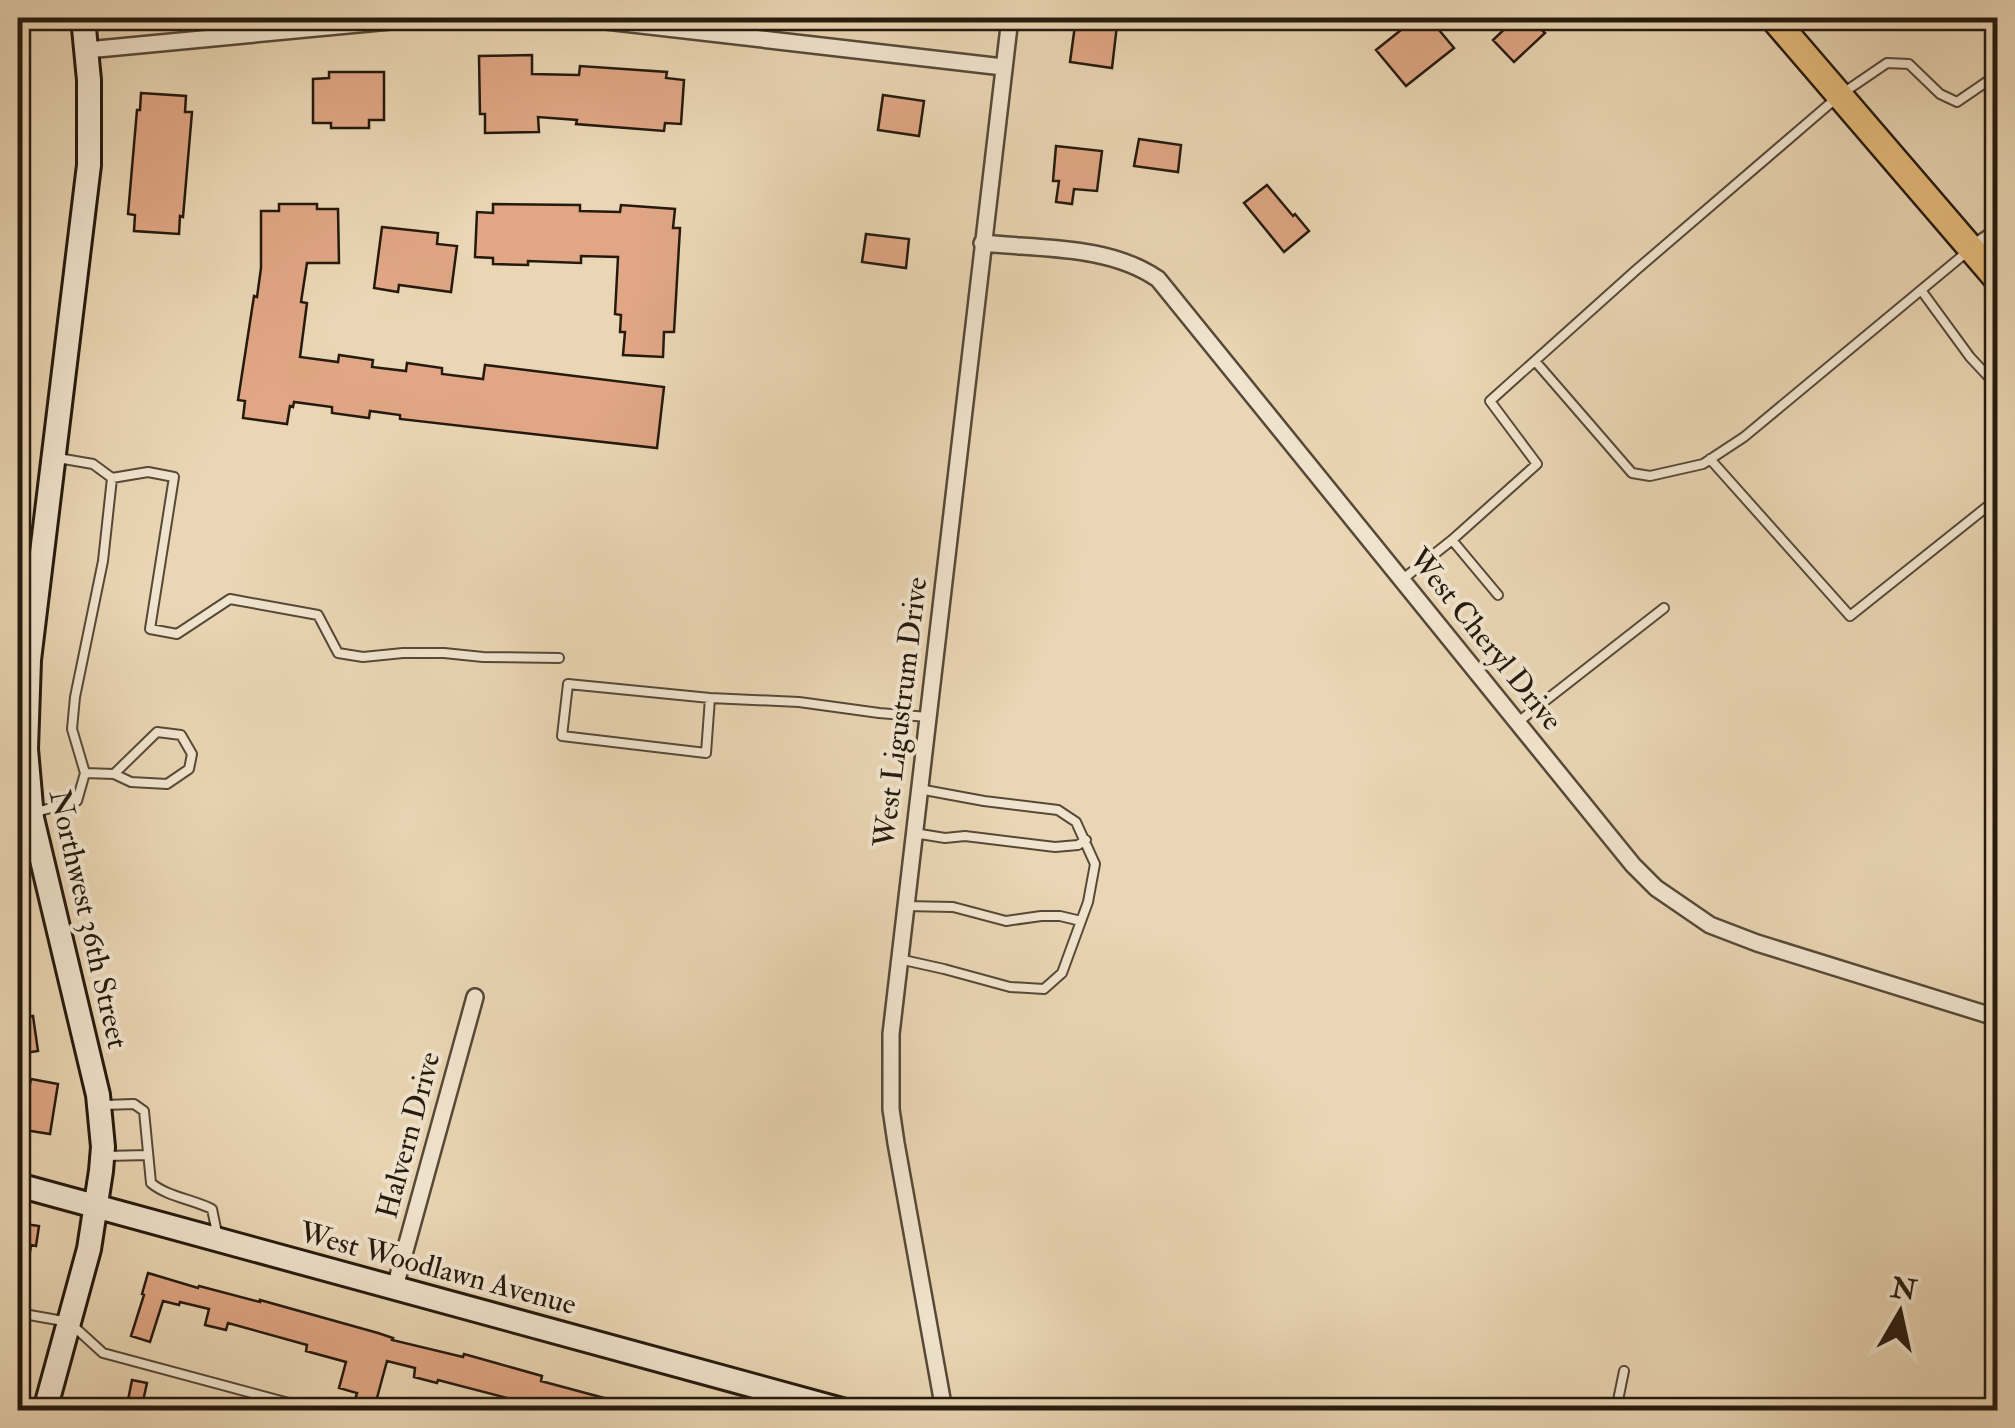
<svg xmlns="http://www.w3.org/2000/svg" width="2015" height="1428" font-family="'IM FELL Double Pica',serif">
<style>
.building{fill:#e0a685;stroke:#251a0e;stroke-width:2.5}
.lines{fill:none;stroke-linecap:round;stroke-linejoin:round}
.lane-casing{stroke:#564938;stroke-width:12}
.street-casing{stroke:#564938;stroke-width:20}
.secondary-casing{stroke:#251a0e;stroke-width:28}
.primary-casing{stroke:#251a0e;stroke-width:30}
.lane{stroke:#f1e4ce;stroke-width:8}
.street{stroke:#f1e4ce;stroke-width:15}
.secondary{stroke:#f1e4ce;stroke-width:22}
.primary{stroke:#e5bb7a;stroke-width:25}
.labels{text-anchor:middle;stroke-width:8;stroke-linejoin:round;paint-order:stroke}
.street-label{font-size:30px;fill:#251a0e;stroke:#f1e4ce}
</style>
<rect width="100%" height="100%" fill="#ead6b4"/>
<filter id="stains"><feTurbulence type="fractalNoise" baseFrequency=".002" numOctaves="4"/><feColorMatrix values="0 0 0 0 .2 0 0 0 0 .09 0 0 0 0 .02 0 0 0 .5 -.17"/></filter>
<radialGradient id="worn" r=".72"><stop offset=".6" stop-color="#630" stop-opacity="0"/><stop offset="1" stop-color="#630" stop-opacity=".3"/></radialGradient>
<path class="building" d="M1076,18H1106L1105,23L1117,25L1112,68L1070,62Z
M1416,18H1429L1454,48L1406,86L1376,50Z
M1516,18H1530L1545,33L1514,62L1493,40Z
M532,55V74L579,75L580,66L667,72L666,78L684,80L681,124L665,123L664,131L576,124L577,120L538,117L539,132L485,133V114H480L479,56Z
M329,72H384V120H369V128H331V123H313V79L329,78Z
M141,93L186,96L185,112H192L183,217L180,216L179,234L134,231L135,215L128,214L137,110H140Z
M883,95L924,101L919,136L878,130Z
M1139,139L1181,145L1178,172L1134,166Z
M1056,146L1102,151L1097,191L1074,189L1072,204L1056,202L1059,181H1053Z
M1267,185L1293,216L1295,214L1309,231L1284,252L1244,203Z
M279,204H317V209H338L339,263H307L301,302L307,303L300,357L338,362L339,355L373,360L372,367L406,371L407,363L442,368V374L483,379L485,365L664,387L657,448L400,419V415L370,411L369,418L332,413V407L294,402L293,407L290,406L287,424L243,418L245,401L238,400L254,296L257,297L261,268V211H279Z
M493,204L580,205V211L620,212L621,205L675,209L673,228H680L674,332H664L663,357L623,355L625,332H620L621,315L615,314L618,257L581,256V263L528,261V265L493,264V258L475,257L477,212L493,213Z
M382,227L438,233L437,244L457,246L451,292L399,285L398,292L374,288Z
M866,234L909,239L906,268L862,262Z
M33,1016L38,1051L18,1054V1018Z
M31,1079L58,1084L50,1134L18,1129V1087L29,1089Z
M18,1223L39,1226L36,1246L31,1245L26,1279L18,1278Z
M148,1273L198,1288L199,1286L260,1302V1300L378,1333L393,1338L392,1340L463,1357L464,1354L496,1363L542,1376L541,1381L634,1406V1410H534L509,1404L511,1399L438,1380L437,1383L414,1377L415,1368L387,1361L374,1409L354,1403L357,1393L339,1388L346,1362L306,1351L307,1345L228,1323L226,1330L205,1325L209,1309L180,1302L179,1305L163,1301L150,1342L131,1336L144,1295L142,1294Z
M132,1380L147,1383L141,1410H126Z"/>
<g class="lines">
<g class="lane-casing">
<path id="lane" d="M719,18L723,34
M1921,290L1970,357L1998,387
M1535,361L1632,473L1650,476L1703,464L1744,437L1967,252
M1710,459L1850,616L1998,498
M112,478L148,472L174,477L150,629L177,634L230,599L318,615L338,653L363,657L403,653H444L483,657L559,658
M1452,540L1498,595
M1403,579L1452,540L1537,464L1490,401L1635,271L1840,95L1887,63L1909,64L1940,94L1957,102L1998,74
M710,698L706,753L562,736L568,684L710,698L799,702L879,713L928,717
M1518,722L1664,608
M85,773L114,774L157,732L181,735L192,754L189,769L167,784L131,782L114,774
M36,812L77,801L85,773L72,729L75,697L103,561L112,478L93,464L58,458
M914,833L945,838L965,836L1055,847L1078,845L1086,840
M905,906L953,907L1006,921L1041,916H1060L1081,921
M899,959L944,969L1010,987L1044,989L1062,973L1088,902L1095,864L1076,822L1058,810L984,801L919,789
M104,1105L134,1104L144,1111L151,1183C168,1197 192,1199 212,1209L218,1238
M106,1156L148,1155
M18,1313L69,1322L103,1353L315,1410
M1616,1410L1624,1371"/>
</g>
<g class="street-casing">
<path id="street" d="M554,18L606,21L1003,67
M87,50L422,18
M982,243C1040,249 1109,245 1158,279L1607,833L1633,865L1656,888L1710,925L1757,943L1998,1018
M1972,249L1998,232
M395,1287L475,997
M944,1410L896,1143L891,1109V1034L1010,18
M1995,1410L1998,1400"/>
</g>
<g class="secondary-casing">
<path id="secondary" d="M18,1185L842,1410
M45,1410L89,1249L101,1171L103,1147L98,1095L32,818L26,749L29,660L89,165V80L83,18"/>
</g>
<g class="primary-casing">
<path id="primary" d="M1773,18L1998,280"/>
</g>
<use href="#lane" class="lane"/>
<use href="#street" class="street"/>
<use href="#secondary" class="secondary"/>
<use href="#primary" class="primary"/>
</g>
<g class="labels">
<g class="street-label">
<text transform="translate(1486 639) rotate(51)" y="10">West Cheryl Drive</text>
<text transform="translate(900 712) rotate(-83)" y="10">West Ligustrum Drive</text>
<text transform="translate(89 919) rotate(77)" y="10">Northwest 36th Street</text>
<text transform="translate(408 1135) rotate(-75)" y="10">Halvern Drive</text>
<text transform="translate(438 1268) rotate(15)" y="10">West Woodlawn Avenue</text>
</g>
</g>
<rect width="2015" height="1428" fill="none" stroke="#ead6b4" stroke-width="60"/>
<rect x="20" y="20" width="1975" height="1388" fill="none" stroke="#251a0e" stroke-width="5"/>
<rect x="30" y="30" width="1955" height="1368" fill="none" stroke="#251a0e" stroke-width="2.5"/>
<g transform="translate(1900 1313) rotate(9)" stroke="#f1e4ce" stroke-width="8" paint-order="stroke">
<path d="M0-8L18 38L0 25L-18 38Z" fill="#251a0e"/>
<text y="-15" font-size="28" font-weight="bold" text-anchor="middle" fill="#251a0e">N</text>
</g>
<rect width="100%" height="100%" filter="url(#stains)"/>
<rect width="100%" height="100%" fill="url(#worn)"/>
</svg>
